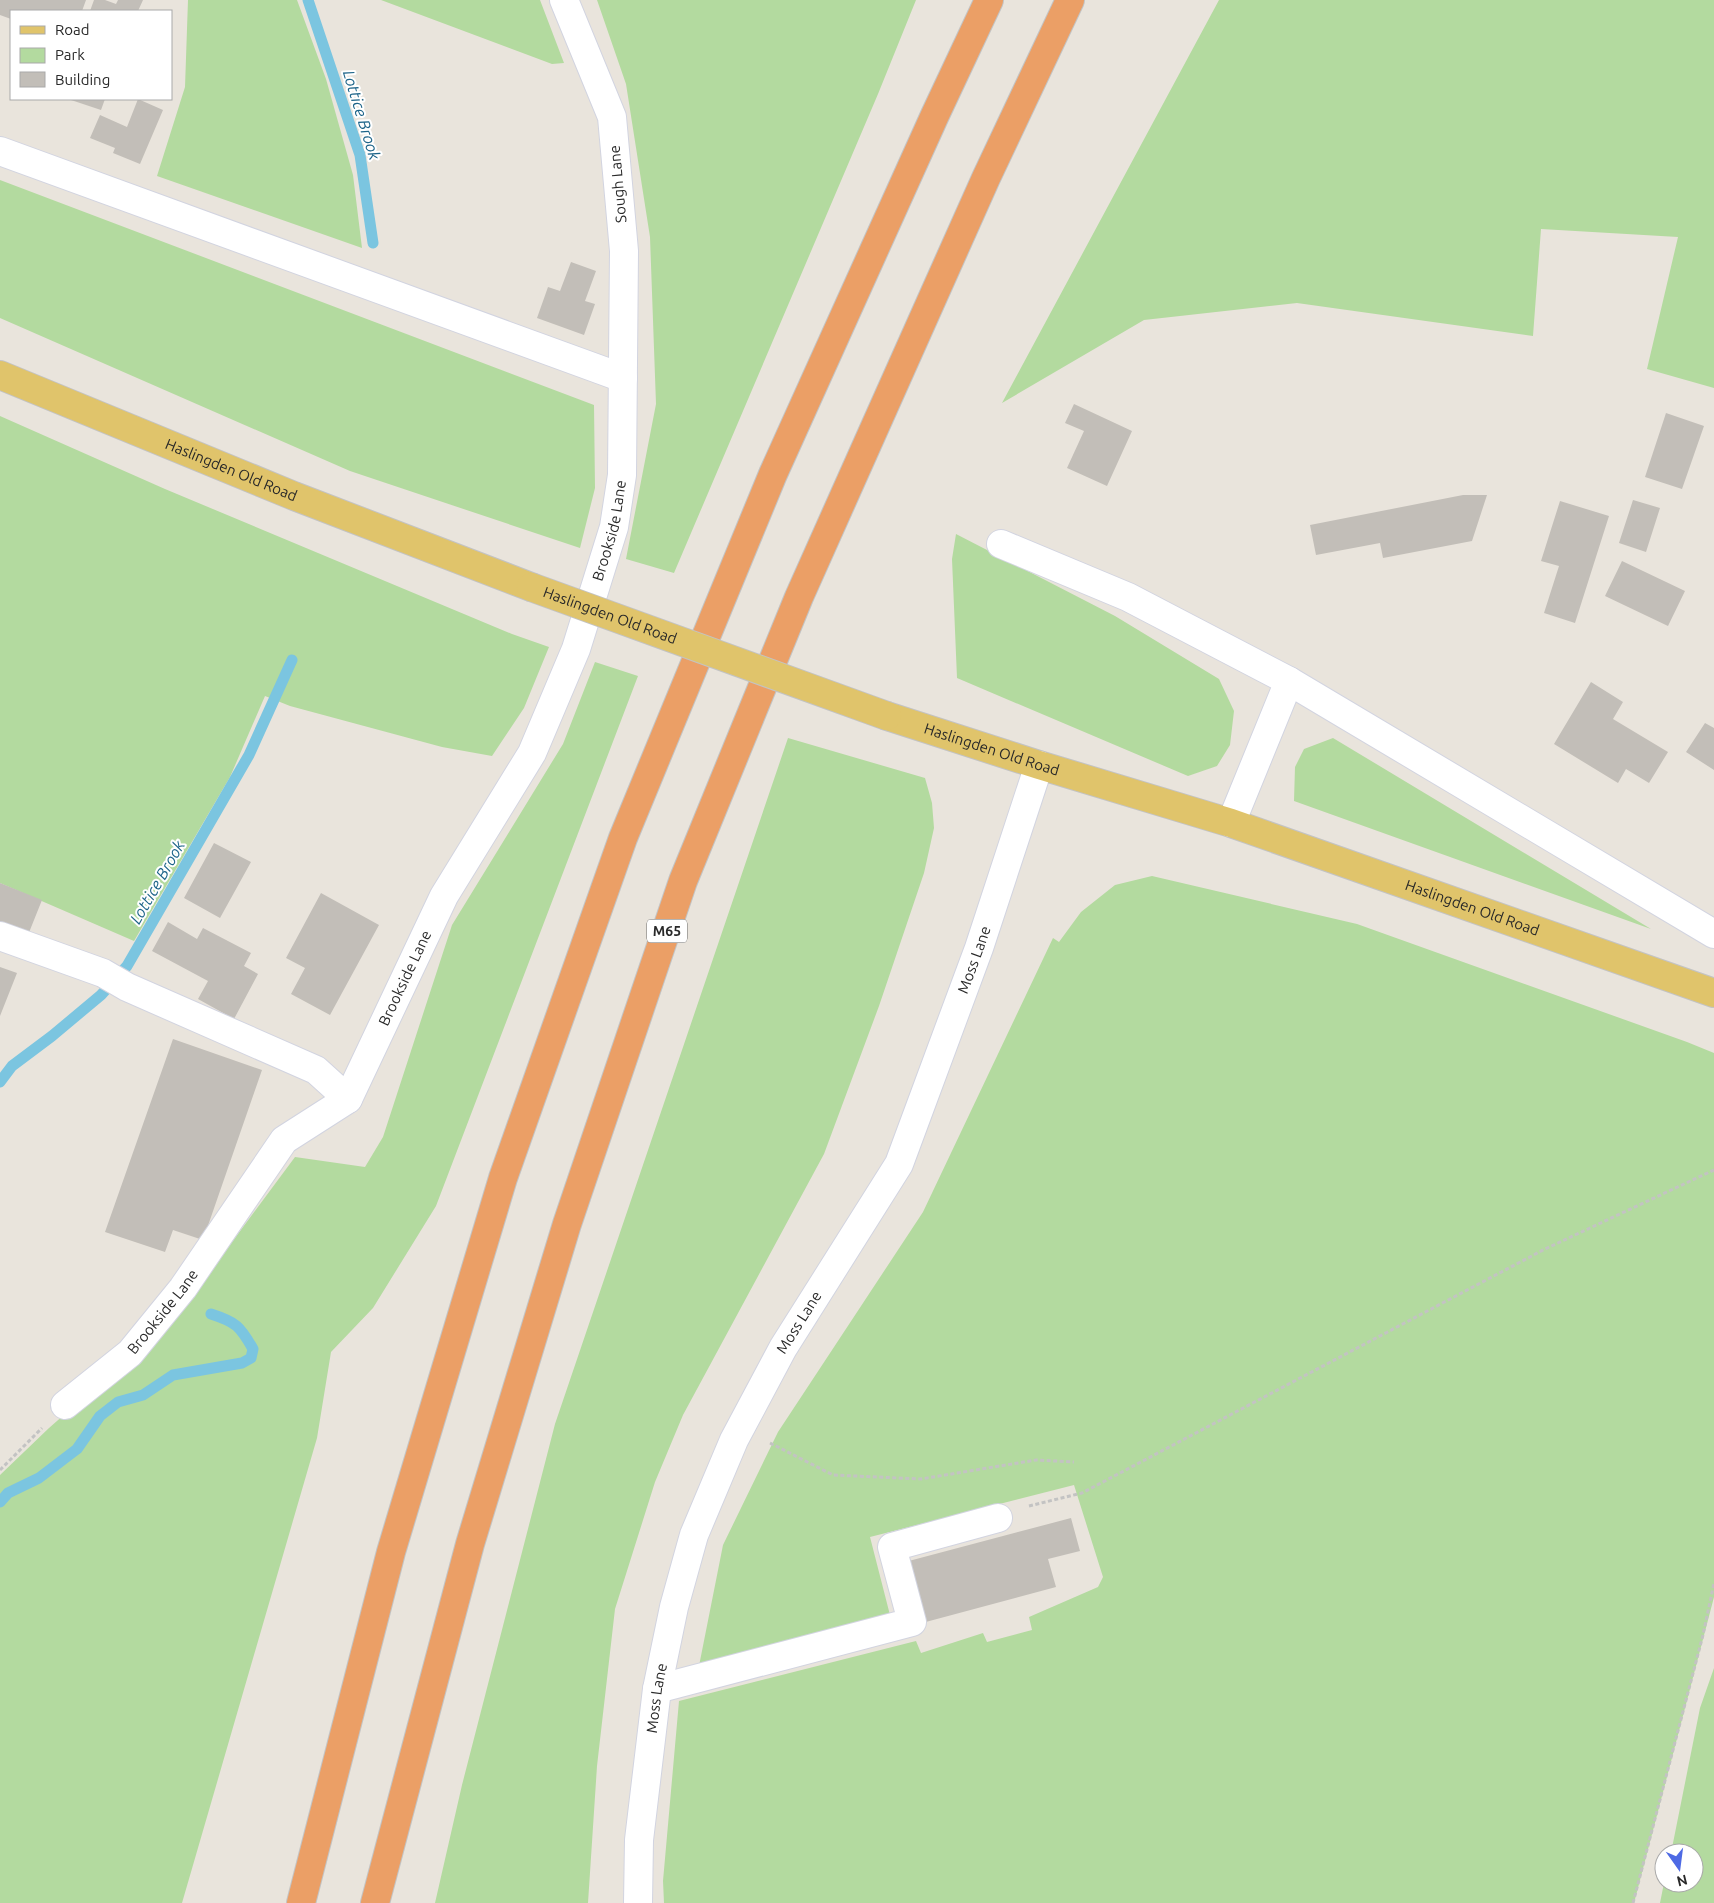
<svg xmlns="http://www.w3.org/2000/svg" width="1714" height="1903" font-family="Ubuntu,sans-serif">
<style>
.green{fill:#b3da9f}
.lines{fill:none;stroke-linecap:round;stroke-linejoin:round}
.stream{stroke:#7bc5e0;stroke-width:11}
.building{fill:#c2beb8}
.minor-casing{stroke:#d2d4e0;stroke-width:30}
.major-casing{stroke:#c3c3c3;stroke-width:30}
.highway-casing{stroke:#c3c3c3;stroke-width:30}
.path{stroke:#c3c3c3;stroke-width:3;stroke-dasharray:4 2.5;stroke-linecap:butt}
.minor{stroke:#fff;stroke-width:28}
.major{stroke:#e0c46b;stroke-width:28}
.highway{stroke:#eb9f66;stroke-width:28}
.major-bridge-casing{stroke:#c3c3c3;stroke-width:30;stroke-linecap:butt}
.major-bridge{stroke:#e0c46b;stroke-width:28}
.labels{text-anchor:middle;stroke-width:4;stroke-linejoin:round;paint-order:stroke}
.shield{fill:#fff;stroke:#696969;stroke-width:1}
.shield-label{font-size:14px;font-weight:bold;fill:#292929}
.street-label{font-size:15px;fill:#292929;stroke:#fff}
.water-label{font-size:16px;font-style:italic;fill:#1d6489;stroke:#fff}
</style>
<rect width="100%" height="100%" fill="#e9e4dc"/>
<path class="green" d="M188,0H297L326,79L353,175L362,248L157,176L185,87Z
M381,0H540L564,63L552,64Z
M597,0H916L878,94L674,573L626,559L656,404L650,237L626,84Z
M1219,0H1714V388L1647,369L1678,237L1541,229L1533,336L1297,303L1144,320L1002,403Z
M0,180L594,405L595,488L580,548L350,471L0,318Z
M0,416L165,489L512,634L549,647L524,708L492,756L442,747L290,706L265,696L230,777L134,941L0,883Z
M956,534L1115,616L1219,679L1234,711L1230,745L1217,766L1188,776L957,678L952,559Z
M595,662L638,676L436,1206L373,1308L331,1352L317,1438L182,1903H0V1475L49,1428L98,1385L128,1365L163,1335L295,1157L365,1167L383,1137L452,925L563,744Z
M788,738L925,778L932,803L934,828L924,873L879,1006L824,1154L683,1415L655,1482L615,1609L597,1766L588,1903H435L462,1785L555,1424Z
M1333,738L1651,929L1294,801L1295,767L1304,749Z
M1152,876L1357,924L1687,1042L1714,1053V1597L1634,1903H664L663,1881L679,1701L916,1641L921,1653L983,1633L987,1642L1032,1630L1029,1617L1098,1587L1103,1577L1074,1485L870,1537L891,1619L698,1671L723,1545L778,1432L923,1212L1053,938L1059,942L1081,912L1115,885Z
M1714,1668V1903H1660L1664,1883H1694V1853H1671L1700,1708Z"/>
<g class="lines">
<path class="stream" d="M308,0L360,155L373,243
M0,1082L12,1066L52,1036L101,995L127,966L249,755L292,660
M0,1502L8,1493L39,1478L77,1449L100,1416L118,1402L143,1395L173,1375L242,1363L251,1358L253,1349C240,1326 236,1322 211,1314"/>
</g>
<path class="building" d="M0,0H86L82,11H11V19L0,15Z
M94,0H105L116,4L118,0H143L138,11H90Z
M68,99H105L101,110Z
M138,99L163,110L140,164L113,153L115,148L90,138L100,115L127,127Z
M571,262L596,271L585,301L595,304L584,335L537,318L548,287L560,291Z
M1074,404L1132,431L1107,486L1067,468L1084,431L1065,423Z
M1666,413L1704,426L1682,489L1645,477Z
M1463,495H1487L1472,541L1383,558L1380,543L1316,555L1310,525Z
M1633,500L1660,508L1646,552L1619,543Z
M1560,501L1609,516L1575,623L1544,613L1559,566L1541,561Z
M1622,561L1685,591L1668,626L1605,596Z
M1591,682L1623,702L1613,719L1668,752L1649,783L1626,769L1618,783L1554,744Z
M1705,723L1714,728V770L1686,752Z
M214,843L251,862L220,918L184,898Z
M0,883L42,900L28,935L0,924Z
M321,893L379,925L330,1015L291,994L305,968L286,958Z
M168,922L197,939L203,928L251,953L244,966L258,974L234,1019L198,999L208,981L152,951Z
M0,967L17,973L0,1016Z
M173,1039L262,1070L203,1240L173,1230L165,1252L105,1232Z
M1071,1518L1080,1551L1048,1559L1056,1587L922,1623L905,1562Z"/>
<g class="lines">
<g class="minor-casing">
<g id="minor">
<path d="M0,151L623,378"/>
<path d="M1001,544L1128,597L1289,681L1714,934"/>
<path d="M1231,823L1289,681"/>
<path d="M0,936L103,973L127,987L316,1070L348,1099"/>
<path id="s1" d="M65,1405L130,1353L183,1288L284,1140L348,1099L444,896L532,753L576,649L614,527L622,475L624,251L612,117L564,0"/>
<path d="M657,1689L912,1622L892,1547L998,1518"/>
<path id="s2" d="M638,1903L639,1840L657,1689L674,1607L694,1535L734,1440L783,1348L899,1164L979,948L1039,765"/>
</g>
</g>
<g class="major-casing">
<g id="major">
<path id="s3" d="M0,375L294,496L531,587"/>
<path id="s4" d="M887,716L1039,765L1231,823L1714,993"/>
</g>
</g>
<g class="highway-casing">
<path id="highway" d="M301,1903L391,1552L503,1178L623,838L773,474L935,115L989,0
M375,1903L470,1544L567,1224L683,881L799,597L986,178L1070,0"/>
</g>
<path class="path" d="M770,1443L833,1475L921,1479L1036,1460L1074,1462
M0,1470L42,1428
M1029,1506L1082,1493L1545,1249L1714,1170
M1633,1903L1703,1635L1714,1583"/>
<use href="#minor" class="minor"/>
<use href="#major" class="major"/>
<use href="#highway" class="highway"/>
<g class="major-bridge-casing">
<g id="major-bridge">
<path id="s5" d="M531,587L887,716"/>
</g>
</g>
<use href="#major-bridge" class="major-bridge"/>
</g>
<g class="labels">
<rect class="shield" x="647" y="919.5" width="40" height="23" rx="4"/>
<g class="shield-label">
<text x="667" y="936">M65</text>
</g>
<g class="street-label">
<text transform="translate(618 184) rotate(-95)" y="5">Sough Lane</text>
<text dy="5" stroke="none"><textPath href="#s3" startOffset="250">Haslingden Old Road</textPath></text>
<text dy="5" stroke="none"><textPath href="#s1" startOffset="1051">Brookside Lane</textPath></text>
<text dy="5" stroke="none"><textPath href="#s5" startOffset="84">Haslingden Old Road</textPath></text>
<text dy="5" stroke="none"><textPath href="#s4" startOffset="110">Haslingden Old Road</textPath></text>
<text dy="5" stroke="none"><textPath href="#s4" startOffset="616">Haslingden Old Road</textPath></text>
<text dy="5" stroke="none"><textPath href="#s2" startOffset="1016">Moss Lane</textPath></text>
<text dy="5" stroke="none"><textPath href="#s1" startOffset="556">Brookside Lane</textPath></text>
<text dy="5" stroke="none"><textPath href="#s1" startOffset="136">Brookside Lane</textPath></text>
<text dy="5" stroke="none"><textPath href="#s2" startOffset="611">Moss Lane</textPath></text>
<text dy="5" stroke="none"><textPath href="#s2" startOffset="206">Moss Lane</textPath></text>
</g>
<g class="water-label">
<text transform="translate(362 115) rotate(73)" y="6">Lottice Brook</text>
<text transform="translate(157 882) rotate(-60)" y="6">Lottice Brook</text>
</g>
</g>
<rect x="10" y="10" width="162" height="90" fill="#ffffff" stroke="#a9a9a9"/>
<rect x="20" y="26" width="25" height="8" fill="#e0c46b" stroke="#a9a9a9"/>
<text x="55" y="35" font-size="15" fill="#292929">Road</text>
<rect x="20" y="48" width="25" height="15" fill="#b3da9f" stroke="#a9a9a9"/>
<text x="55" y="60" font-size="15" fill="#292929">Park</text>
<rect x="20" y="72" width="25" height="15" fill="#c2beb8" stroke="#a9a9a9"/>
<text x="55" y="85" font-size="15" fill="#292929">Building</text>
<g transform="translate(1679 1868) rotate(166)"><circle r="24" fill="#ffffff" stroke="#a9a9a9"/>
<path d="M0-4L9 19L0 12L-9 19Z" fill="#4e6ae4"/>
<text y="-8" font-size="14" font-weight="bold" text-anchor="middle" fill="#292929">N</text>
</g>
</svg>
